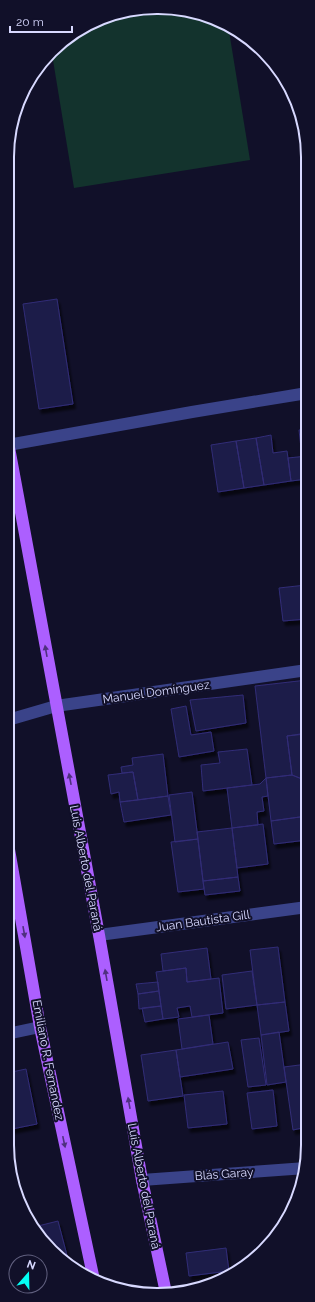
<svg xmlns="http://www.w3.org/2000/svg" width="315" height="1302" font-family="Raleway,sans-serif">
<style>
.green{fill:#13332d}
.building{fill:#1e1c4a;stroke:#312d77;filter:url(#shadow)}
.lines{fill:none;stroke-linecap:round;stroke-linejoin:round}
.minor{stroke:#3a4389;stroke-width:12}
.major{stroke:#ac5fff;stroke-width:12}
.oneway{fill:#4f307f}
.labels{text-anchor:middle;stroke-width:4;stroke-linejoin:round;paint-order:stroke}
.street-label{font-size:12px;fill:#d8d9ff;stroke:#111029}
.rim{fill:none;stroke:#d8d9ff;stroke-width:2}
</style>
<defs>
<filter id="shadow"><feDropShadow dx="2.5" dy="4.5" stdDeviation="1" flood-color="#0009"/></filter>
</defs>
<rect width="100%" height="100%" fill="#111029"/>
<path class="green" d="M177,8L224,23L228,25L250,160L74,188L52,54L66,38L119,12Z"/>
<path class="building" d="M57,299L73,404L39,409L23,304Z
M307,429V447L301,448L299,430Z
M271,435L273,453L287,451L291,481L264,485L256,438Z
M256,438L264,485L244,488L236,441Z
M236,441L244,488L218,492L211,445Z
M307,456V479L291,481L288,458Z
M306,585L307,619L283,621L279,588Z
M307,680V733L287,736L292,775L266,778L255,686Z
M243,695L246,723L196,731L190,700Z
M186,706L191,735L211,732L214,751L179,757L171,709Z
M305,734L307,779H302L292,775L287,736Z
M247,749L252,785L203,791L201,765L220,763L218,752Z
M163,754L168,796L138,800L133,772L122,773L121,767L133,765L132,758Z
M133,772L138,800L120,802L119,792L111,794L108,775Z
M292,775L302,779L307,816L271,821L266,778Z
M266,778L268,796L262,797L264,811L257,812L258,825L232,828L227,788L260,784Z
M302,779H307V804L305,805Z
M192,792L198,839L175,842L169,795Z
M168,796L171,815L124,822L120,802Z
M307,816V840L274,844L271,821Z
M263,824L268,864L237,868L232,828Z
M232,828L238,877L203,881L197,832Z
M198,839L204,889L178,892L171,842Z
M238,877L240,891L205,895L203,881Z
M278,947L285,1002L257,1005L250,950Z
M207,948L211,979L187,982L186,968L163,971L161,954Z
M186,968L187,982L219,978L223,1013L192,1017L190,1006L177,1008L179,1017L163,1019L156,972Z
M252,971L257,1005L226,1009L222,975Z
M158,982L159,991L138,994L136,984Z
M159,991L161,1006L139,1009L138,994Z
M285,1002L289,1031L261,1035L257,1005Z
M161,1006L163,1019L145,1022L142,1008Z
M209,1015L213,1044L182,1049L178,1019Z
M279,1032L286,1082L267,1085L261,1035Z
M259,1038L266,1085L248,1087L241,1040Z
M228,1042L233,1069L180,1077L176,1050Z
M176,1050L183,1096L148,1101L141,1055Z
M307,1064V1127L293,1130L284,1067Z
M26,1069L37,1124L7,1130V1073Z
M273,1090L277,1126L252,1129L247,1093Z
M223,1091L227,1124L188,1128L184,1095Z
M58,1221L69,1263L45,1244L34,1227Z
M226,1248L229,1271L189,1276L186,1253Z"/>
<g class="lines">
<path class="minor" d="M8,445L192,412L307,393
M8,720L56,706L307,670
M99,935L307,907
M7,1034L40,1027
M142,1180L306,1168"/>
<path class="major" d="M8,442L99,935L142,1180L166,1293
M7,838L40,1027L94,1280"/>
</g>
<defs><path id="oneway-solid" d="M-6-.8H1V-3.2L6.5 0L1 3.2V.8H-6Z"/></defs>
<g class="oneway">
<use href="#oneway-solid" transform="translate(46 651) rotate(-100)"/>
<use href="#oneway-solid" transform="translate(70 779) rotate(-101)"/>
<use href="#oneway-solid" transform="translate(24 932) rotate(80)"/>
<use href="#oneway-solid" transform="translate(106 975) rotate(-100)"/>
<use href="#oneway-solid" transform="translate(129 1103) rotate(-100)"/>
<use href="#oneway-solid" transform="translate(64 1142) rotate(78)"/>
</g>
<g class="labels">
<g class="street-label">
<text transform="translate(156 692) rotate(-8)" y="4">Manuel Domínguez</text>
<text transform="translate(86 868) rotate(79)" y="4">Luis Alberto del Paraná</text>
<text transform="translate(203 921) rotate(-8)" y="4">Juan Bautista Gill</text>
<text transform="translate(48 1060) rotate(79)" y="4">Emiliano R. Fernandez</text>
<text transform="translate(224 1174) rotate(-4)" y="4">Blás Garay</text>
<text transform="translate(144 1186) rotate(79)" y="4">Luis Alberto del Paraná</text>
</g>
</g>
<path d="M0 0H315V1302H0ZM157 14H158A143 143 0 0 1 301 157V1145A143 143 0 0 1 158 1288H157A143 143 0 0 1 14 1145V157A143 143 0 0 1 157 14Z" fill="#111029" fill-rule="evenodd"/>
<path class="rim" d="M157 14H158A143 143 0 0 1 301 157V1145A143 143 0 0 1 158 1288H157A143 143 0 0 1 14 1145V157A143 143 0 0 1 157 14Z"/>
<g transform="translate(28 1274) rotate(20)"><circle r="19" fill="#111029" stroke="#61607f"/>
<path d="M0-3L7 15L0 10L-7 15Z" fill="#04fff4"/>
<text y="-6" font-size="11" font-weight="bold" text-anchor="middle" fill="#d8d9ff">N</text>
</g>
<path d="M10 26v6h62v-6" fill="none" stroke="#d8d9ff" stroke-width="2"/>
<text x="16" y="26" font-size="12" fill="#d8d9ff" stroke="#111029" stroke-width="3" paint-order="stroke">20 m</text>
</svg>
